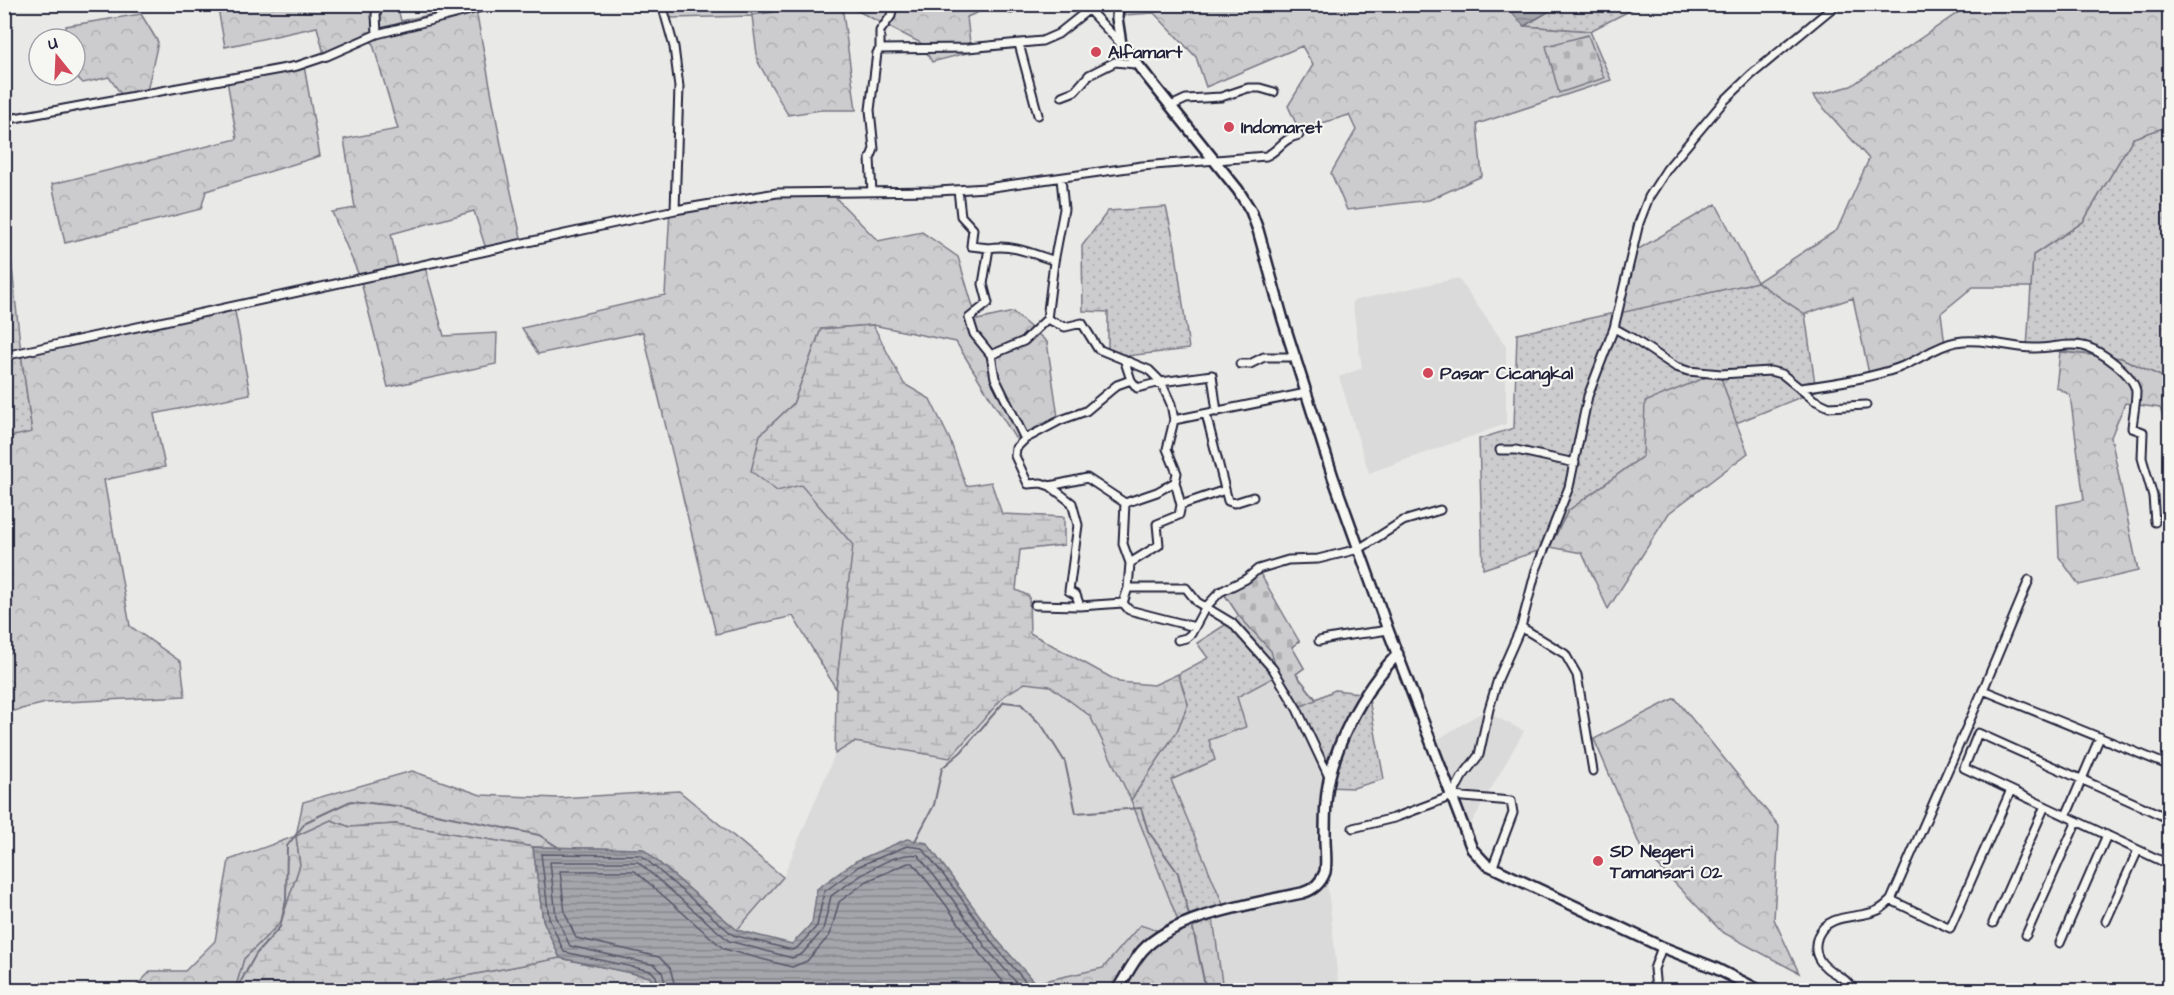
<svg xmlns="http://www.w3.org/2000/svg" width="2174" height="995" font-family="'Architects Daughter',sans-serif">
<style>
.built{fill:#dadada}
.grass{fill:url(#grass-dots);stroke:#777784;stroke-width:1.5}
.forest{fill:url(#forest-crowns);stroke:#777784;stroke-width:1.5}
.wetland{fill:url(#wetland-marsh);stroke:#777784;stroke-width:1.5}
.cemetery{fill:url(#cemetery-stones);stroke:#777784;stroke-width:1.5}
.water{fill:url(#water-rules);stroke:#71717f;stroke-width:1.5}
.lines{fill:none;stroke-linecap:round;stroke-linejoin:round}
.shore{stroke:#565668;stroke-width:1.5}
.stream{stroke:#71717f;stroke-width:2}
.street-casing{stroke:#22223b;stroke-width:11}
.secondary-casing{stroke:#22223b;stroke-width:14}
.street{stroke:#f6f6f2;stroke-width:7}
.secondary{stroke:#f6f6f2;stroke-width:9}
.poi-dot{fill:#d1495b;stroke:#f6f6f2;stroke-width:2}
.labels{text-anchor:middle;stroke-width:4.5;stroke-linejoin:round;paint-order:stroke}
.poi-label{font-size:18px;font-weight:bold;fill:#22223b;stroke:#f6f6f2;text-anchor:start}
</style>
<defs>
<pattern id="grass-dots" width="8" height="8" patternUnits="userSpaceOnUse" patternTransform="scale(1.5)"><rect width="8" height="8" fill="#ccccce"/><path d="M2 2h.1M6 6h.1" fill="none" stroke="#afafb2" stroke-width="1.8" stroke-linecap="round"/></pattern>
<pattern id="forest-crowns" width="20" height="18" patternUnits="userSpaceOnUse" patternTransform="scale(1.5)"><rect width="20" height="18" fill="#ccccce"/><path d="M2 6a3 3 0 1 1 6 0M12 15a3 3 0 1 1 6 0" fill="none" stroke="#afafb2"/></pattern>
<pattern id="wetland-marsh" width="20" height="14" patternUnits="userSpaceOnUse" patternTransform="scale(1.5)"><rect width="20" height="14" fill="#ccccce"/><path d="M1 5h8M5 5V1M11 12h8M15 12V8" fill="none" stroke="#afafb2"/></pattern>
<pattern id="cemetery-stones" width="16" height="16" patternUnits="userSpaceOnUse" patternTransform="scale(1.5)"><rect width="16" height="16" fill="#ccccce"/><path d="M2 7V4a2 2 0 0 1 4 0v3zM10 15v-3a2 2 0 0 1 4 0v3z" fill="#afafb2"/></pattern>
<pattern id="water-rules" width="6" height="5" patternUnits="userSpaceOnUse" patternTransform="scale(1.5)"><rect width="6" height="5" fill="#a5a5ac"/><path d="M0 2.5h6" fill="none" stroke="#86868d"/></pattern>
</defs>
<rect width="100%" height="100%" fill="#e9e9e7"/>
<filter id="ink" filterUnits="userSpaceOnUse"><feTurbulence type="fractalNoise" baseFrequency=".0167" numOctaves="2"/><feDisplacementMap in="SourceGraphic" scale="12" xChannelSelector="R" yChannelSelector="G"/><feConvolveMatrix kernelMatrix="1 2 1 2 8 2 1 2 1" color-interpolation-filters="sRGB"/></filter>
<g filter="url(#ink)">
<path class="built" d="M1458,278L1506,346V424L1369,473L1339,377L1362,368L1352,301Z
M1278,675L1299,707L1327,787L1321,824L1339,990H1223L1213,918L1227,914L1170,780L1215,760L1209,740L1237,697Z
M1025,683L1050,686L1090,716L1131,800L1179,923L1162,932L1140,925L1103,968L1035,983L998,941L818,889L812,923L793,945L737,930L783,877L835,754L854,742L950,758L1005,695Z
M1484,711L1524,731L1464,836L1430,744Z"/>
<path class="grass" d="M1560,5H1641L1590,31L1524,26Z
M2169,126V380L2121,358L2027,348L2033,255L2083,222L2133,138Z
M1166,207L1175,246L1189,349L1108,358V312L1083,311L1082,246L1108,211Z
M11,258L21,353L32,433L5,438L4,259Z
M1757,282L1805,314L1816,391L1736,423L1719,372L1643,456L1568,511L1550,547L1483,569L1479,439L1514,428L1517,334Z
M1225,595L1299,641L1292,647L1304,668L1296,674L1316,699L1335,690L1368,694L1384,779L1353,788L1327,787L1299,707L1278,675L1237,697L1246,727L1209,740L1215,760L1171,780L1227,914L1162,932L1179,923L1131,800L1177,731L1188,704L1178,674L1208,658L1197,643L1239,616Z"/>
<path class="forest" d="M397,4L401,21L475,5L503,155L522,242L486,249L474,211L391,234L399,271L425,267L444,336L497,333L496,364L388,387L360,278L332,212L355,208L344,139L398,129L372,41L325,58L317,27L225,47L219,14L228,5Z
M1124,4L1505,5L1524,26L1590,31L1611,80L1477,124L1482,176L1429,200L1347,210L1331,173L1356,130L1349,115L1299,130L1288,106L1313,65L1302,46L1206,87L1196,57L1154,13L1124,15Z
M662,5H749L752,15L773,12L774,5H842L856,110H821L788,115L758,62L752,16L671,18Z
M846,5H995L967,17L971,52L932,62L921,43Z
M1969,5H2169V126L2133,138L2083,222L2033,255L2031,287H1973L1941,313L1945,345L1869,374L1853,298L1805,314L1757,282L1620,313L1635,251L1716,204L1757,282L1837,230L1869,159L1813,96L1851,86Z
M141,14L158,42L147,91L123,97L109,77L83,83L75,75V39H66V26Z
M304,66L320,156L206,191L201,209L65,243L52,184L237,139L227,80Z
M828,190L878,241L922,232L958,257L977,320L1013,312L1047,342L1058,417L1015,438L956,342L873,325L821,329L793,404L760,435L854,545L836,689L793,616L716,634L643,332L538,354L522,328L665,295L670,210Z
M234,306L250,394L154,414L165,467L104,480L130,626L181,662L185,696L46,703L5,713V438L32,432L21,353Z
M2060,352L2121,358L2169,380V432L2160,408L2125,403L2111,437L2138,571L2079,585L2059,557L2057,505L2084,500L2070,395L2056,387Z
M1719,372L1736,422L1748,453L1669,513L1608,609L1582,553L1550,547L1568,511L1643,456L1645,402Z
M1675,698L1779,826L1774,919L1799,973L1722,932L1641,848L1594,739Z
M412,771L481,795L559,798L679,791L783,877L737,930L643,849L533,847L396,824L350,827L331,820L296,836L300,865L281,922L244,959L235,990H140L137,985L151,971H185L215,941L229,860L296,836L303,802Z
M1213,918L1223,990H1027L1035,983L1103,968L1140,925L1162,932Z
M560,958L650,977L654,990H391Z"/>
<path class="wetland" d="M873,325L904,384L930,399L950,440L966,486L991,482L1002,514L1064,517V545L1020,550L1016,590L1029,596L1030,633L1119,682L1154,685L1178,674L1188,704L1177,731L1131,800L1090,716L1050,686L1025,683L1005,695L950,758L854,742L835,754L836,689L853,545L801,485L777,491L751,471L760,435L793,404L821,329Z
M331,820L350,827L396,824L533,847L543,920L560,958L391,990H235L244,959L281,922L300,865L296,836Z"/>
<path class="cemetery" d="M1588,35L1604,78L1559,93L1546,46Z
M1257,568L1299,641L1292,647L1304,668L1296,674L1316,700L1299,707L1278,675L1271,651L1239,616L1225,595Z"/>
<path class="water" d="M1505,5H1560L1524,26Z
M907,839L927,843L998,941L1035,983L1027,990H654L650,977L560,958L543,920L533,847L643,849L737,930L792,944L812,923L817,889L856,861Z"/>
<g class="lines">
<path class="shore" d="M659,990L656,976L651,971L564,952L549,918L541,854L641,855L733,935L792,950L797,948L817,926L824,892L859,866L907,846L922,848L959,895L993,944L1025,981L1023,990
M667,990L662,972L655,965L570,946L556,916L550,862H638L729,941L792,958L802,954L823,930L831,896C851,882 893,850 918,855L953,900L987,949L1016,982V990
M676,990L670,968L659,957L576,938L565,913L560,871H635L724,949L792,967L807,961L830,935L839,902L867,881L908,863H913L946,905L980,954L1006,985L1007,990"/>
<path class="stream" d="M915,841L934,805L942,768L961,752L1004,702L1021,704L1043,727L1065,762L1076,813L1141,808L1148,831L1178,873L1189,915
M1193,929L1206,990
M236,990L256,954L280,927L286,900L287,846L306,822L351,801L397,806L539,835L561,849"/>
<g class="street-casing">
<path id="street" d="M662,4L674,47L679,87L675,210
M1083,4L1121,44
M1011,9L1013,4
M377,34L376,14L380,4
M1019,44L1038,115
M880,49V31L891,16L893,4
M4,89L8,119
M1062,96L1075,91L1089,75L1115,62L1135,64
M1171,106L1186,99L1221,97L1248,88H1260L1274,92
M4,120L297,66L327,56L377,34L494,4
M958,190L961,216L973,229L971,246L989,248L983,284L988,303L969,318L974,334L991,355L995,378L1025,439L1016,448L1015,456L1028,484L1041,483L1050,486L1087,478L1125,503L1123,544L1130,563L1128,588H1186L1197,602L1232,623L1273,669L1297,709L1330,779
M872,192L870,159L874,149L870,110L877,53L880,49L968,48L1042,41L1058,34L1088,10
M989,248C1011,244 1031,253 1052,260L1054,262L1047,319L1065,327L1082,323L1098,349L1149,370L1161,382L1171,404L1174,420L1167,449L1177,473L1175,482L1157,492L1125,503
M1054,262L1064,209L1061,178
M1614,328L1632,338L1676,367L1688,371L1721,374L1770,371L1782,374L1814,400L1829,407L1866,405
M991,355L1024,341L1047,319
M4,356L675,210L777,193L938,191L986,188L1142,166L1266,156C1280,150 1281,139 1299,135
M1124,359L1131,380L1137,388L1161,382L1212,375L1217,412
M1240,364H1250L1264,357H1296
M1800,388C1832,384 1867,379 1898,368C1918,361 1935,346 1956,342C1982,337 2008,348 2033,348C2050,349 2067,342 2083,346C2099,349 2135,375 2136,392C2136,403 2133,417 2132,428L2143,432L2142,458L2153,496L2155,522
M1206,414L1228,501L1234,503L1253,497
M1174,420L1306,393
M1025,439L1061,420L1086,411L1117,385L1131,380
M1500,450H1516L1575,463
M1050,486L1072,503L1078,525L1069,591L1076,595L1080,606L1123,603
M1181,505L1225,490
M1130,563L1159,545L1157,524L1179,515L1181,505L1175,482
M1128,588L1123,603L1129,610L1195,627
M1035,605L1080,606
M1521,627L1565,654L1577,675L1593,771
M1178,640L1186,638L1191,634L1205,608L1220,592L1246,579L1258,569L1288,560L1318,559L1359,549L1403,521L1440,510
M1319,641C1341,635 1365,634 1388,630
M1983,690L2170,766
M1452,796L1462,777L1479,755L1489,709L1498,679L1521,627L1536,570L1569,487L1588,396L1614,328L1639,223L1649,197L1667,169L1724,101L1751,75L1837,4
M2066,816L2100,737
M1353,828L1394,818L1452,796L1511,801L1513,813L1493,866
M2168,864L1964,768L1978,733L2170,819
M1891,900L1950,928L2011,790
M2106,921L2138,850
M1993,923L2045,806
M2026,935L2077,821
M2060,943L2107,835
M1656,990L1654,969L1662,947
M1853,990C1846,975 1827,974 1819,959C1815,952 1815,944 1818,936C1828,913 1856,919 1876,911C1882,909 1886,905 1891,900L1983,690L2029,580"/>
</g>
<g class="secondary-casing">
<path id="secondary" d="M1118,4L1117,18L1121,44L1238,190L1251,211L1258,230L1283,320L1333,477L1388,630L1472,849L1486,864L1517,879L1662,947L1715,968L1759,990
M1117,990C1125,978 1132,963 1142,951C1174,915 1257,903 1302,893C1313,890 1321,883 1325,872C1327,862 1325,850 1325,839C1325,827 1325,814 1326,802C1329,752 1363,689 1398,654"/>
</g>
<use href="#street" class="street"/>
<use href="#secondary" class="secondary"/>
</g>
</g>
<g class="poi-dot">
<circle cx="1096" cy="52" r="6"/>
<circle cx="1229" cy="127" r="6"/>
<circle cx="1428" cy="373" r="6"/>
<circle cx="1598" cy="861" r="6"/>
</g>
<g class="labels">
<g class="poi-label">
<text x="1108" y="58">Alfamart</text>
<text x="1241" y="133">Indomaret</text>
<text x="1440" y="379">Pasar Cicangkal</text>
<text x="1610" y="857">SD Negeri<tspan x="1610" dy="21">Tamansari 02</tspan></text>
</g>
</g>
<rect width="2174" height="995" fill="none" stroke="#f6f6f2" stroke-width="24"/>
<rect x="12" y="12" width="2150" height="971" fill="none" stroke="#22223b" stroke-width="2" filter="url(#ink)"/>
<g transform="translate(57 57) rotate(342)"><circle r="28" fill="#f6f6f2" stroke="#a1a1a9" stroke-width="1.5"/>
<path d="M0-4.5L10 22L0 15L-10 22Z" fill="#d1495b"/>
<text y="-9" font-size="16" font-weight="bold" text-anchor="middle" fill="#22223b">U</text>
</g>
</svg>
